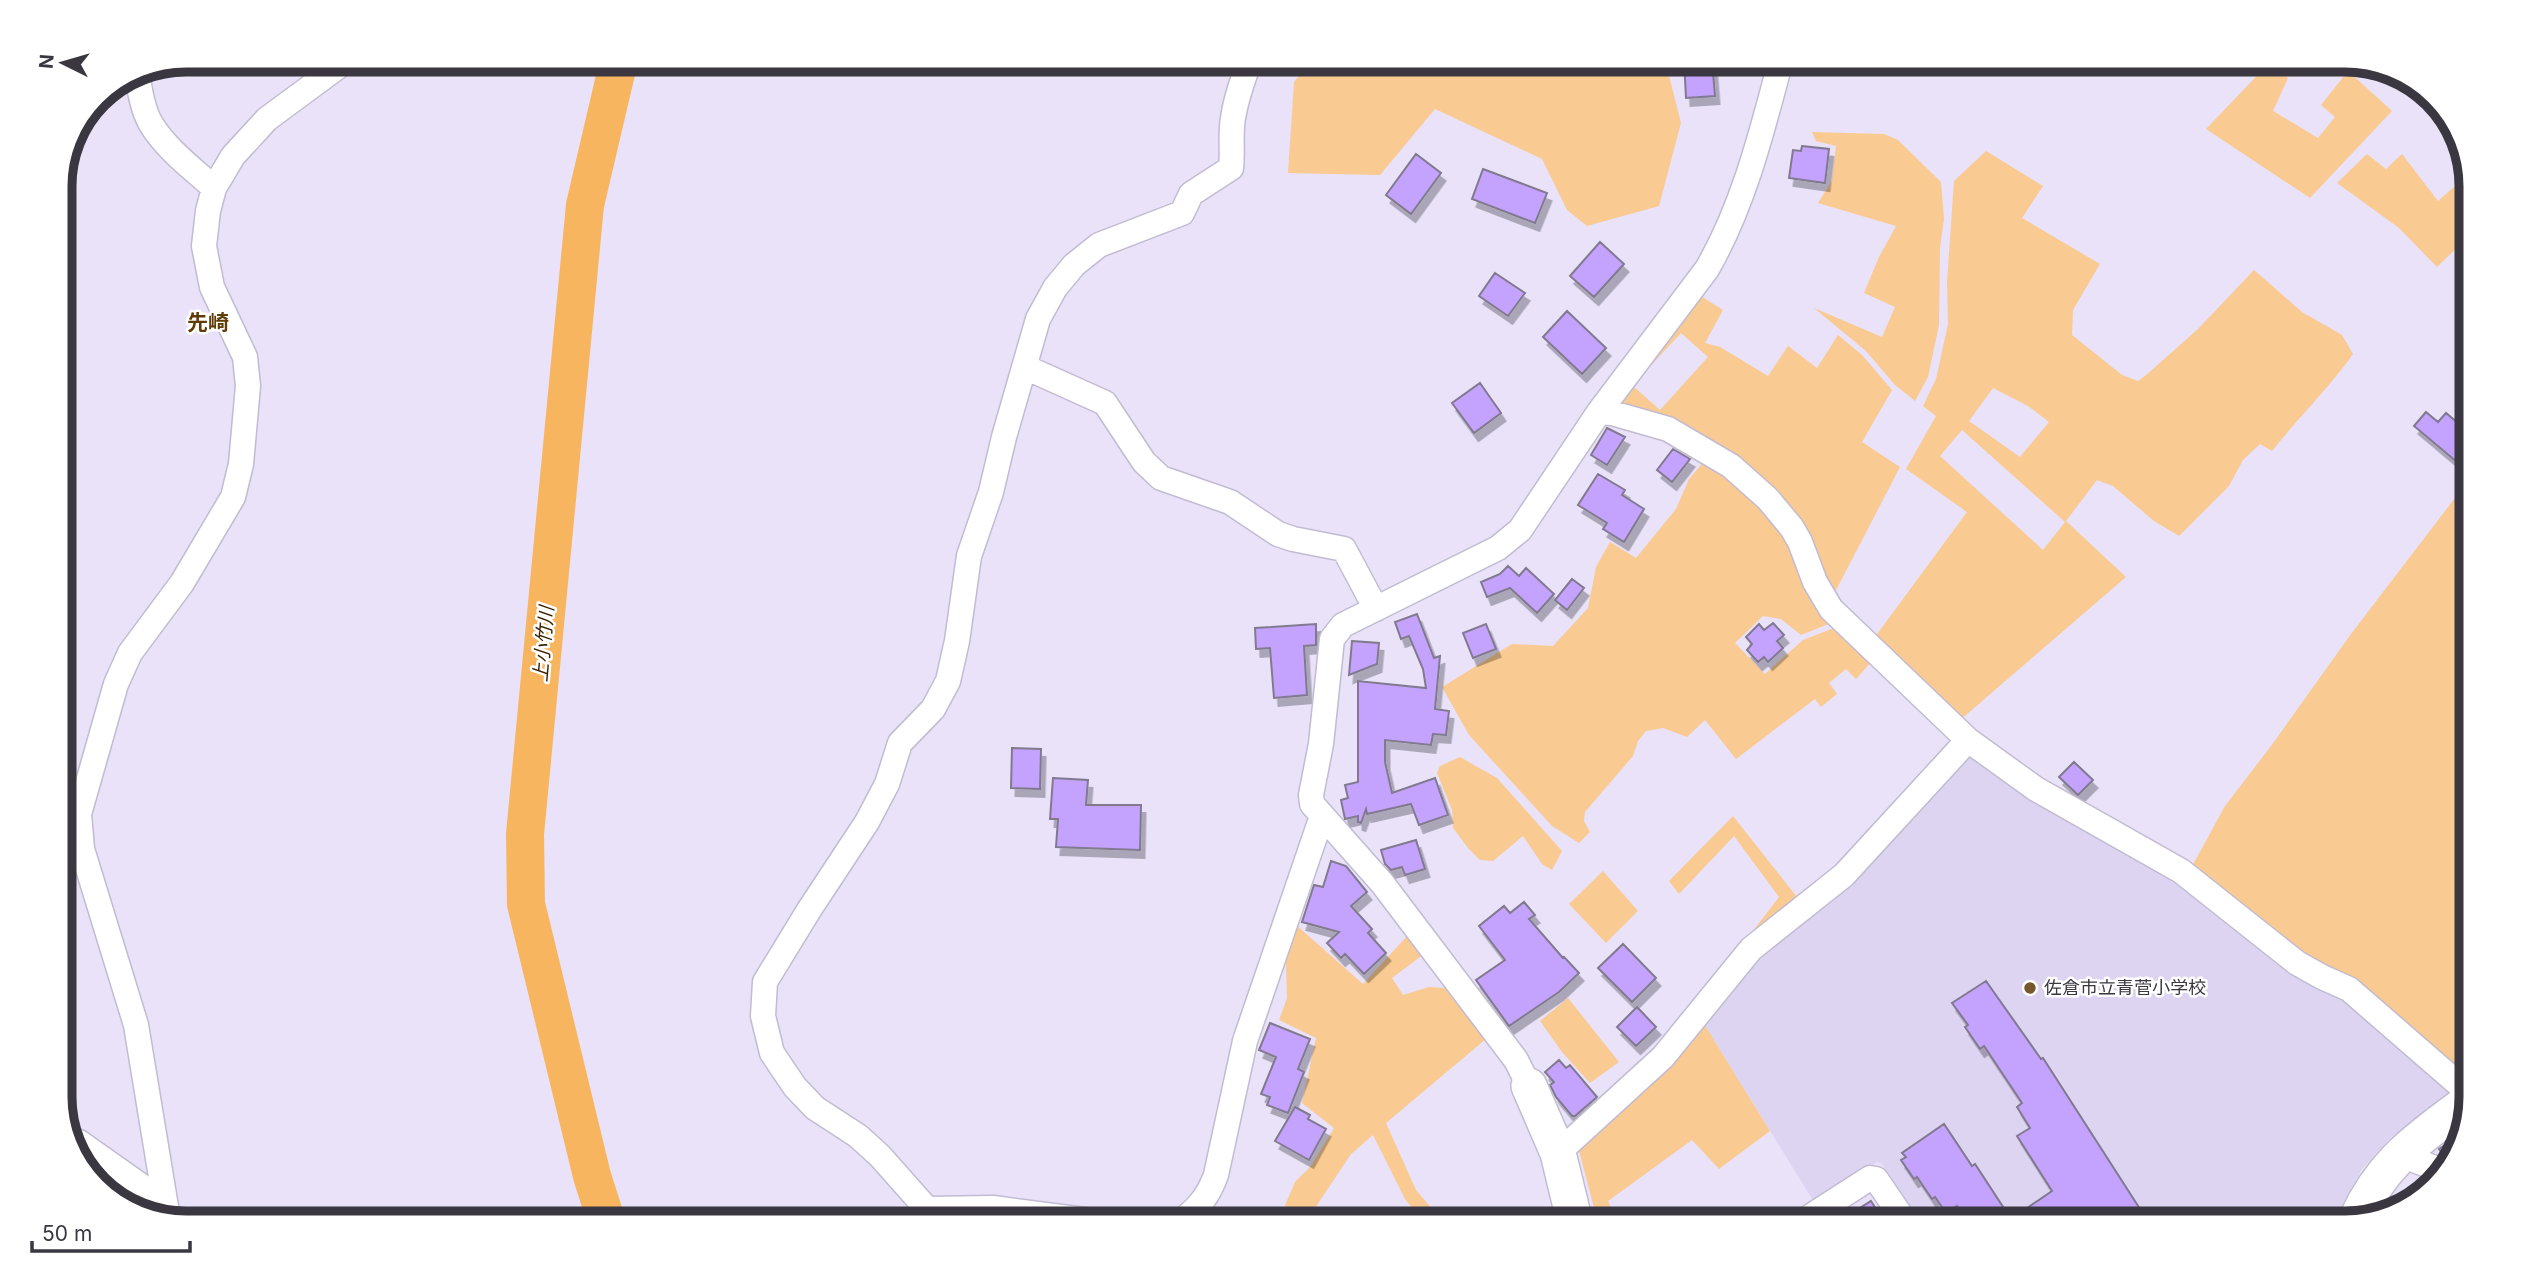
<svg xmlns="http://www.w3.org/2000/svg" width="2531" height="1283" font-family="Inter,'Noto Sans JP',sans-serif">
<style>
.built{fill:#ddd4f2}
.green{fill:#f9ca91;fill-rule:evenodd}
.lines{fill:none;stroke-linecap:round;stroke-linejoin:round}
.river{stroke:#f8b55f;stroke-width:38}
.building{fill:#c3a3fd;stroke:#817a8f;stroke-width:2;filter:url(#shadow)}
.street-casing{stroke:#c2bbd1;stroke-width:27}
.secondary-casing{stroke:#c2bbd1;stroke-width:38}
.street{stroke:#fff;stroke-width:24}
.secondary{stroke:#fff;stroke-width:35}
.poi-dot{fill:#77572d;stroke:#fff;stroke-width:2.5}
.labels{text-anchor:middle;stroke-width:5;stroke-linejoin:round;paint-order:stroke}
.poi-label{font-size:18px;fill:#3a3740;stroke:#fff;text-anchor:start}
.water-label{font-size:19px;font-style:italic;fill:#3c2300;stroke:#fff}
.quarter-label{font-size:21px;font-weight:bold;fill:#5f3c06;stroke:#fff}
.rim{fill:none;stroke:#3a3740;stroke-width:9}
</style>
<defs>
<filter id="shadow"><feDropShadow dx="4.5" dy="8" stdDeviation="0" flood-color="#0004"/></filter>
</defs>
<rect width="100%" height="100%" fill="#e9e2f9"/>
<path class="built" d="M1965,750L2177,877L2345,994L2451,1084L2450,1094L2390,1138L2362,1169L2332,1223H1922L1882,1164L1877,1162L1814,1202L1701,1019L1757,952Z"/>
<path class="green" d="M1312,60H1665L1681,123L1659,206L1587,226L1567,210L1542,159L1435,109L1380,175L1288,173L1294,82Z
M2269,63L2288,78L2273,111L2318,138L2335,117L2321,105L2348,71L2392,111L2310,198L2206,129Z
M1812,132L1884,134L1898,140L1941,182L1944,219L1940,248L1939,325L1928,377L1915,401L1895,385L1866,351L1814,308L1882,337L1895,307L1864,293L1879,257L1896,226L1818,203L1832,181L1836,146L1816,141Z
M1986,151L2043,186L2022,218L2100,264L2073,310L2072,335L2122,375L2138,381L2145,376L2198,329L2254,270L2302,312L2342,335L2353,354C2329,388 2298,418 2272,451L2260,444L2243,460L2229,486L2179,536L2154,521L2113,486L2097,480L2066,521L2126,577L1959,721L1872,641L1967,512L1906,469L1936,416L1923,406L1936,379L1948,324L1947,283L1954,181ZM1993,388L2028,406L2049,422L2020,457L1969,421ZM1962,430L2065,522L2043,550L1940,456Z
M2367,154L2386,169L2402,154L2438,201L2462,180L2471,189V234L2437,267L2399,228L2337,183Z
M1699,295L1723,310L1705,343L1720,347L1768,376L1788,346L1817,368L1838,335L1862,355L1892,390L1862,442L1900,467L1832,598L1783,508L1615,409L1633,386L1660,410L1708,357L1681,333L1641,376Z
M1706,459L1764,499L1836,621L1801,635L1781,619L1763,616L1735,643L1765,674L1803,640L1839,626L1873,660L1856,679L1846,669L1829,683L1837,694L1821,707L1815,699L1736,759L1705,720L1687,737L1663,728L1646,731L1638,741L1633,756L1585,812L1584,821L1590,832L1579,843L1552,826L1469,735L1442,687L1512,644L1553,646L1588,608L1596,567L1610,542L1636,558L1676,509L1689,479Z
M2471,477V1075L2468,1079L2300,957L2190,870L2225,806L2271,746L2351,634Z
M1460,757L1497,778L1562,851L1552,870L1542,864L1523,836L1493,861L1480,860L1468,848L1453,828L1452,810L1437,773L1440,766Z
M1733,816L1797,897L1746,940L1779,897L1734,836L1679,894L1669,881Z
M1603,871L1638,911L1606,943L1569,904Z
M1295,924L1363,984L1409,934L1424,954L1392,978L1403,995L1429,987L1445,988L1464,1008L1486,1039L1386,1123L1416,1190L1444,1223H1424L1405,1199L1373,1135L1351,1154L1313,1211L1309,1219L1317,1223H1264L1283,1210L1295,1182L1311,1166L1334,1128L1302,1103L1316,1038L1279,1020L1287,998L1286,960Z
M1568,998L1619,1062L1590,1083L1562,1052L1540,1021Z
M1701,1019L1770,1131L1719,1169L1692,1140L1608,1201L1618,1223H1598L1577,1143Z"/>
<g class="lines">
<path class="river" d="M607,1223L592,1176L526,904L525,834L585,205L619,60"/>
</g>
<path class="building" d="M1684,60H1712L1715,96L1686,98Z
M1802,146L1829,149L1825,183L1789,178L1793,150L1801,151Z
M1416,154L1441,173L1411,214L1386,195Z
M1483,169L1547,193L1535,223L1472,199Z
M1600,242L1624,264L1594,297L1570,276Z
M1495,273L1525,293L1508,316L1479,296Z
M1567,311L1606,348L1582,374L1543,337Z
M1480,383L1501,413L1474,433L1452,403Z
M2426,412L2438,422L2446,413L2471,434V458L2464,468L2414,426Z
M1607,428L1625,437L1607,465L1591,455Z
M1673,449L1690,459L1672,482L1657,470Z
M1598,474L1625,490L1622,495L1644,509L1624,542L1603,529L1607,523L1578,505Z
M1508,566L1519,576L1526,568L1554,594L1537,613L1510,588L1487,597L1481,582L1500,574Z
M1572,579L1584,588L1567,610L1555,600Z
M1417,614L1434,658L1440,656L1435,709L1449,711L1446,735L1433,734L1431,745L1385,740V762L1392,793L1435,778L1448,815L1419,825L1411,804L1367,814L1366,809L1361,823L1358,822V816L1345,819L1341,800L1348,798L1345,785L1358,782V681L1426,688L1423,669L1409,636L1401,639L1395,622Z
M1773,623L1784,635L1777,641L1783,648L1768,662L1764,657L1758,662L1747,650L1752,644L1746,637L1759,624L1764,630Z
M1316,624V645L1304,646L1307,695L1274,698L1270,648L1256,649L1255,628Z
M1486,624L1496,649L1473,658L1463,633Z
M1352,641L1379,643L1377,664L1349,675Z
M1012,748L1041,749L1040,789L1011,788Z
M2074,762L2093,780L2078,795L2059,777Z
M1053,778L1088,780L1086,805H1141L1140,850L1056,847L1058,819H1050Z
M1416,840L1425,869L1405,875L1402,867L1391,870L1385,864L1381,850Z
M1331,861L1346,866L1367,892L1351,906L1372,929L1368,933L1386,953L1364,974L1345,954L1341,958L1327,943L1339,932L1302,922L1314,885L1323,887Z
M1524,902L1535,915L1529,919L1563,958L1564,957L1579,973L1559,992L1509,1026L1476,980L1505,960L1479,926L1504,906L1510,913Z
M1623,944L1656,978L1632,1002L1598,968Z
M1986,981L2041,1059L2043,1058L2149,1223H1968L1957,1206L1946,1213L1935,1197L1932,1199L1917,1177L1914,1179L1901,1160L1906,1157L1902,1153L1944,1124L1972,1166L1975,1164L2011,1219L2052,1191L2017,1136L2030,1128L2017,1107L2022,1103L1984,1046L1980,1049L1965,1027L1968,1025L1952,1003Z
M1637,1007L1656,1027L1636,1046L1617,1027Z
M1270,1023L1310,1039L1298,1069L1304,1072L1288,1113L1267,1105L1270,1097L1261,1094L1276,1057L1259,1050Z
M1559,1060L1566,1068L1570,1065L1597,1097L1575,1116H1572L1556,1097L1550,1085L1554,1082L1545,1072Z
M1295,1107L1310,1115L1308,1119L1326,1129L1309,1160L1275,1141Z
M2463,1133L2459,1153L2455,1157L2451,1159L2443,1155L2439,1149Z
M1871,1201L1885,1223H1836Z"/>
<g class="lines">
<g class="street-casing">
<path id="street" d="M137,70C139,87 142,109 151,124C166,149 193,169 214,188
M1025,367L1105,403L1144,462L1161,478L1230,502L1278,534L1293,539L1344,549L1376,609
M1599,412L1612,413L1668,429L1731,466L1768,499L1792,528L1800,542L1815,582L1831,609L1968,740L2036,789L2181,871L2297,963L2322,977L2349,989L2471,1095
M1529,1086L1516,1060L1382,883L1312,804L1311,795L1321,744L1332,639L1343,625L1498,548L1520,530L1599,412L1707,269C1744,205 1762,131 1781,60
M71,1139L79,1142L147,1190L166,1207
M1558,1153L1663,1057L1751,949L1844,875L1968,740
M2399,1154L2442,1171
M927,1209L993,1208L1108,1223
M170,1220L166,1207L136,1025L82,849L79,814L116,684L130,653L182,583L233,497L241,464L248,386L245,357L212,287L204,246L208,211L214,188L233,156L267,119L347,60
M930,1223L927,1209L880,1156L858,1136L815,1108L795,1087L772,1053L763,1016L765,982L809,910L867,822L887,784L900,743L933,709L948,681L957,641L969,556L991,492L1004,437L1038,319L1055,288L1074,265L1099,245L1182,213L1191,194L1231,168C1233,152 1230,135 1233,118C1236,98 1243,79 1250,60
M1178,1223C1197,1210 1208,1197 1216,1175L1245,1041L1322,816
M1800,1223L1870,1178L1876,1179L1906,1223"/>
</g>
<g class="secondary-casing">
<path id="secondary" d="M1529,1086L1558,1153L1575,1223
M2356,1220C2384,1159 2419,1139 2471,1099"/>
</g>
<use href="#street" class="street"/>
<use href="#secondary" class="secondary"/>
</g>
<circle class="poi-dot" cx="2030" cy="988" r="7"/>
<g class="labels">
<g class="poi-label">
<text x="2044" y="994">佐倉市立青菅小学校</text>
</g>
<g class="water-label">
<text transform="translate(543 644) rotate(-85)" y="7">上小竹川</text>
</g>
<g class="quarter-label">
<text x="208" y="330">先崎</text>
</g>
</g>
<path d="M0 0H2531V1283H0ZM186 72H2345A114 114 0 0 1 2459 186V1097A114 114 0 0 1 2345 1211H186A114 114 0 0 1 72 1097V186A114 114 0 0 1 186 72Z" fill="#fff" fill-rule="evenodd"/>
<path class="rim" d="M186 72H2345A114 114 0 0 1 2459 186V1097A114 114 0 0 1 2345 1211H186A114 114 0 0 1 72 1097V186A114 114 0 0 1 186 72Z"/>
<g transform="translate(63 63) rotate(275)" stroke="#ffffff" stroke-width="5" paint-order="stroke">
<path d="M0-5L12 26L0 18L-12 26Z" fill="#3a3740"/>
<text y="-10" font-size="19" font-weight="bold" text-anchor="middle" fill="#3a3740">N</text>
</g>
<path d="M32 1241v10h158v-10" fill="none" stroke="#3a3740" stroke-width="3.5"/>
<text x="42" y="1241" font-size="21" fill="#3a3740" stroke="#ffffff" stroke-width="5" paint-order="stroke">50 m</text>
</svg>
